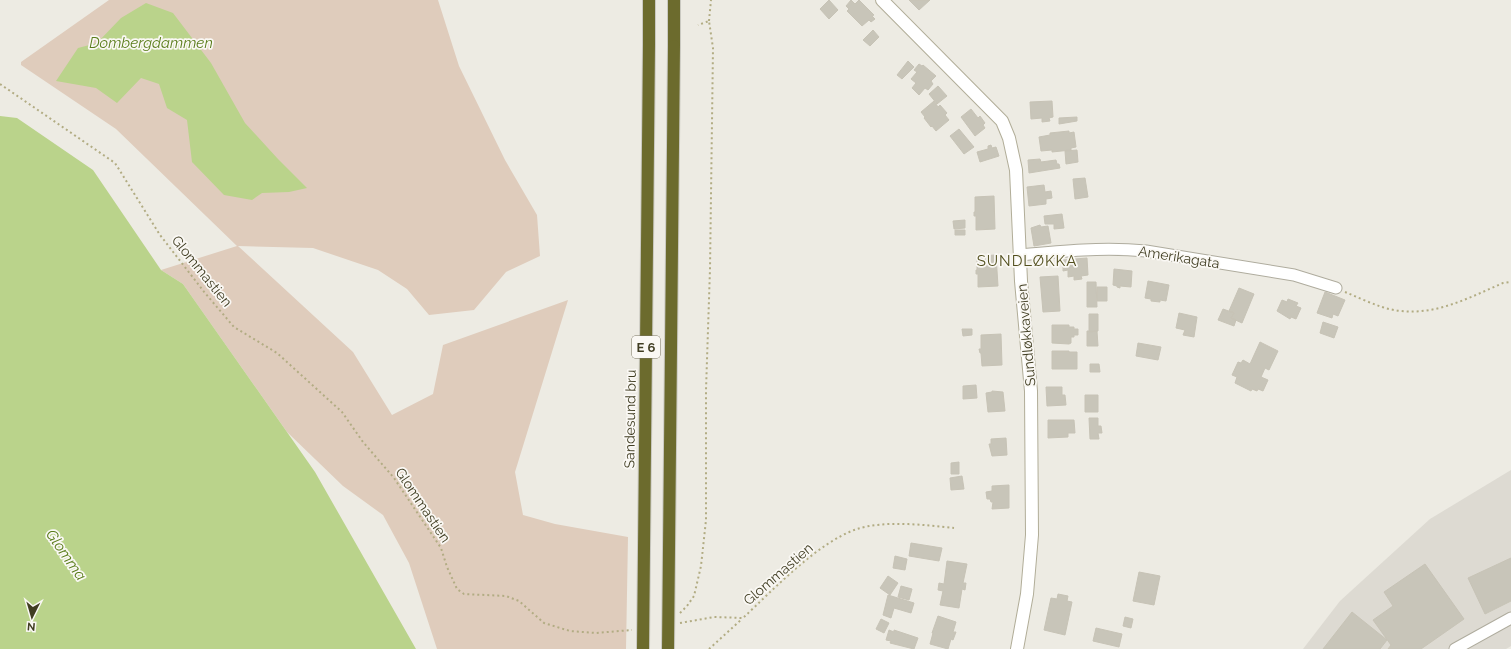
<svg xmlns="http://www.w3.org/2000/svg" width="1511" height="649" font-family="Raleway,sans-serif">
<style>
.built{fill:#dddad2}
.green{fill:#dfccbc}
.water{fill:#bad38b}
.building{fill:#c8c5b9;stroke:#c7c3b6}
.lines{fill:none;stroke-linecap:round;stroke-linejoin:round}
.minor-casing{stroke:#afac9e;stroke-width:13}
.secondary-casing{stroke:#b1ad98;stroke-width:14}
.motorway-casing{stroke:#cac9c1;stroke-width:14}
.path{stroke:#b2ac83;stroke-width:2;stroke-dasharray:2 3;stroke-linecap:butt}
.minor{stroke:#fff;stroke-width:11}
.secondary{stroke:#fff;stroke-width:12}
.motorway{stroke:#6c6b2d;stroke-width:12}
.motorway-bridge-casing{stroke:#cac9c1;stroke-width:14;stroke-linecap:butt}
.motorway-bridge{stroke:#6c6b2d;stroke-width:12}
.labels{text-anchor:middle;stroke-width:3.5;stroke-linejoin:round;paint-order:stroke}
.shield{fill:#faf8f4;stroke:#787561;stroke-width:1}
.shield-label{font-size:13px;font-weight:bold;fill:#403d22}
.street-label{font-size:14px;fill:#403d22;stroke:#faf8f4}
.water-label{font-size:15px;font-style:italic;fill:#5a7d1b;stroke:#faf8f4}
.neighbourhood-label{font-size:15px;letter-spacing:1px;fill:#524f1e;stroke:#faf8f4}
</style>
<rect width="100%" height="100%" fill="#edebe3"/>
<path class="built" d="M1511,470V646L1506,649H1303L1340,601L1430,519Z"/>
<path class="green" d="M109,0H438L459,66L505,160L537,215L540,256L506,272L474,310L429,315L407,289L378,270L313,248L238,246L353,352L392,415L433,394L443,345L568,300L515,472L523,515L555,524L628,537L626,649H437L409,563L383,515L343,486L287,432L183,284L161,270L237,246L116,129L21,65V62Z"/>
<path class="water" d="M146,3L173,13L211,63L245,123L278,159L307,188L289,192L262,193L252,200L224,195L192,162L187,120L167,108L159,84L141,78L117,103L96,88L56,81L78,48L97,43L121,18Z
M0,116L17,118L93,170L161,270L183,284L315,472L416,649H0Z"/>
<path class="building" d="M829,0L838,10L829,19L820,9Z
M851,0L855,4L859,0L874,15L872,16L875,19L871,22L869,20L862,26L847,11L849,9L846,6Z
M909,0H930L919,10Z
M873,30L879,37L870,46L863,40Z
M908,61L914,67L902,79L897,75Z
M919,64L922,66L923,65L936,76L931,81L933,84L928,90L925,88L919,95L912,88L916,83L911,79L917,72L914,70Z
M938,86L947,96L937,104L929,94Z
M934,101L938,107L940,105L947,113L945,115L949,120L936,131L932,126L931,127L924,118L925,117L921,112Z
M1052,101L1053,117L1049,118L1050,121L1042,122V118L1031,119L1030,102Z
M971,109L978,118L980,116L985,123L983,125L985,128L975,136L961,117Z
M1077,117V121L1059,124V118Z
M959,129L974,147L964,154L950,136Z
M1069,131V133L1074,132L1076,147L1071,148V150L1052,152V150L1041,151L1039,137L1050,135V133Z
M991,145L992,148L996,147L999,156L980,162L977,152L988,149V146Z
M1077,150L1078,162L1066,164L1065,151Z
M1040,159L1041,162L1056,160L1057,164H1059L1060,168L1029,173L1028,160Z
M1085,178L1088,197L1075,199L1073,179Z
M1044,185L1045,192L1051,191L1052,198L1046,199V204L1029,206L1027,187Z
M994,196L995,229L976,230V216H974V212H975V197Z
M1062,214L1064,228L1054,229V224H1045L1044,216Z
M965,220V228L954,229L953,221Z
M1040,225L1041,227L1048,226L1051,243L1034,246L1031,228Z
M955,230H965V235H955Z
M996,255L998,286L978,287V274H976V270H977V256Z
M1087,258L1088,275L1081,276L1082,279L1074,280V276L1068,277V270L1063,271V260Z
M1114,269L1132,271L1131,287L1120,286V288L1117,287V286L1113,285Z
M1058,276L1060,311L1043,312L1040,277Z
M1148,281L1169,285L1166,301L1160,300V302L1151,301V299L1145,298Z
M1087,282H1096L1097,307H1087Z
M1097,287H1107V301H1097Z
M1239,288L1254,294L1242,323L1231,318L1234,313L1229,311Z
M1325,292L1345,300L1338,316L1333,314L1332,318L1317,313Z
M1288,299L1298,303L1296,306L1301,308L1296,319L1291,317L1290,319L1277,311L1282,300L1287,302Z
M1223,309L1234,313L1231,318L1236,320L1234,326L1218,320Z
M1179,313L1197,317L1194,337L1183,335L1185,330L1176,328Z
M1089,314H1098V331L1089,332Z
M1323,322L1338,327L1334,338L1320,333Z
M1052,325H1069V327H1074V329H1078V335H1074V337H1071V343L1069,344L1052,343Z
M962,329H972V335L963,336Z
M1087,331H1097L1098,346H1087Z
M1001,334L1002,365L982,366L981,353H980L979,349H981V335Z
M1260,342L1278,351L1269,370L1265,368L1261,377L1268,380L1263,391L1258,389L1257,391L1252,389L1251,391L1235,383L1237,377L1232,375L1238,362L1241,363L1243,360L1250,364Z
M1138,343L1161,347L1158,360L1136,356Z
M1052,351H1069V352H1077V369H1052Z
M1090,364H1099L1100,372H1090Z
M976,385L977,398L963,399V386Z
M1046,387H1062V395H1065L1066,405L1047,406Z
M992,391L1003,392L1005,411L988,412L986,393L992,392Z
M1085,395H1098V412H1085Z
M1089,418H1098V426H1101L1102,433H1098L1099,439H1090Z
M1048,420H1074L1075,433H1068V437L1048,438Z
M1006,438L1007,455L992,456L989,444H991V439Z
M959,462V474H951V463Z
M962,476L964,489L951,490L950,478Z
M1009,485V508L992,509L993,502H991L990,499H987L986,492L992,491V486Z
M911,543L942,548L939,561L909,556Z
M895,556L907,559L905,570L893,568Z
M1511,558V601L1485,614L1468,578Z
M947,561L967,564L963,583H966L965,590L962,589L959,608L940,605L943,591L938,590L939,583L944,584Z
M1425,564L1464,619L1421,649H1388L1391,645L1373,620L1393,606L1384,592Z
M1139,572L1160,576L1154,605L1133,601Z
M888,576L898,583L890,595L880,588Z
M901,586L912,589L909,600L898,597Z
M1058,594L1068,596L1067,601L1072,602L1065,635L1044,630L1051,598L1057,599Z
M888,595L914,603L911,613L894,608L891,618L883,615Z
M1352,612L1387,640L1380,649H1323Z
M938,616L956,622L953,632H956L953,640L951,639L948,649L930,644L933,633H932Z
M1125,617L1133,619L1131,628L1123,626Z
M881,619L889,623L884,633L876,629Z
M1096,628L1122,634L1119,647L1093,641Z
M889,630L894,632V630L918,638L914,649L890,643L891,641L886,640Z"/>
<g class="lines">
<g class="minor-casing">
<path id="minor" d="M1020,255C1062,251 1104,247 1146,251L1294,275L1336,288
M1455,649L1511,618"/>
</g>
<g class="secondary-casing">
<path id="secondary" d="M882,0L1002,121L1009,138L1016,170L1021,281L1031,391L1032,535L1027,594L1017,649"/>
</g>
<g class="motorway-casing">
<path id="motorway" d="M674,0V46
M649,45V0"/>
</g>
<path class="path" d="M709,21L711,0
M0,84L115,163L160,235L205,293L234,327L277,353L342,412L363,442L394,478L441,548L447,567L457,589L464,594L506,596L519,601L544,623L570,631L596,633L632,630
M1345,292C1357,297 1370,303 1382,307C1426,321 1464,300 1503,283L1511,282
M680,613L687,606L694,596L701,566L706,520V390L710,269L713,48L709,21L698,25
M680,623L714,617L743,618C773,590 818,542 857,529C885,520 925,525 954,528
M709,649L742,619"/>
<use href="#minor" class="minor"/>
<use href="#secondary" class="secondary"/>
<use href="#motorway" class="motorway"/>
<g class="motorway-bridge-casing">
<path id="motorway-bridge" d="M643,649L649,45
M668,649L674,46"/>
</g>
<use href="#motorway-bridge" class="motorway-bridge"/>
</g>
<g class="labels">
<rect class="shield" x="632" y="336" width="28" height="22" rx="3"/>
<g class="shield-label">
<text x="646" y="352">E 6</text>
</g>
<g class="street-label">
<text transform="translate(1179 257) rotate(9)" y="5">Amerikagata</text>
<text transform="translate(202 271) rotate(51)" y="5">Glommastien</text>
<text transform="translate(1026 335) rotate(-95)" y="5">Sundløkkaveien</text>
<text transform="translate(630 419) rotate(-89)" y="5">Sandesund bru</text>
<text transform="translate(423 505) rotate(56)" y="5">Glommastien</text>
<text transform="translate(778 574) rotate(-41)" y="5">Glommastien</text>
</g>
<g class="water-label">
<text x="151" y="48">Dombergdammen</text>
<text transform="translate(66 555) rotate(55)" y="5">Glomma</text>
</g>
<g class="neighbourhood-label">
<text x="1027" y="266">SUNDLØKKA</text>
</g>
</g>
<g transform="translate(32 617) rotate(185)" stroke="#faf8f4" stroke-width="3" paint-order="stroke">
<path d="M0-3L7 15L0 10L-7 15Z" fill="#403d22"/>
<text y="-6" font-size="11" font-weight="bold" text-anchor="middle" fill="#403d22">N</text>
</g>
</svg>
